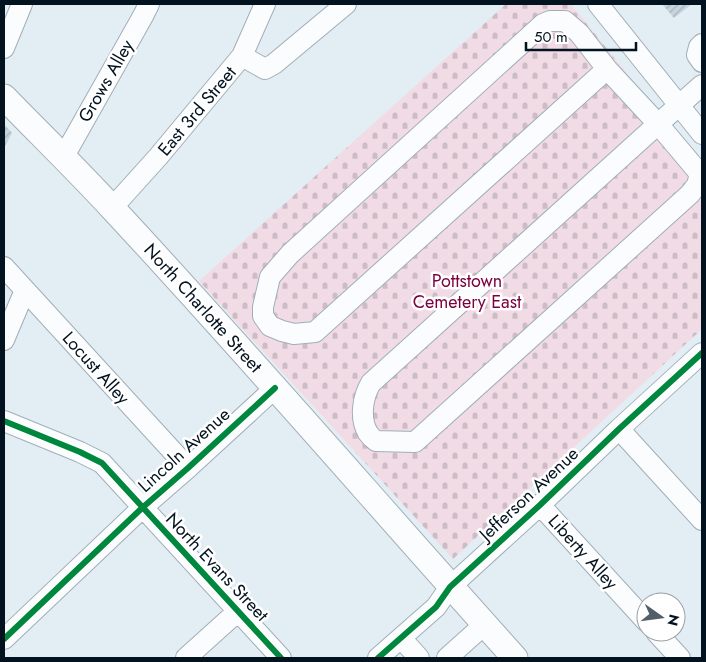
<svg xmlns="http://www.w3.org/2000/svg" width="706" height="662" font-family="Jost,sans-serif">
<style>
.cemetery{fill:url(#cemetery-stones)}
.building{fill:url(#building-hatch)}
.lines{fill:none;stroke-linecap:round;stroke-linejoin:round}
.minor-casing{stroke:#a1aeb8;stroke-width:22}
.major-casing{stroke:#a1aeb8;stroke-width:27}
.minor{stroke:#fbfcfd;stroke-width:20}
.major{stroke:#fbfcfd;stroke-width:25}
.cycleway-casing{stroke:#fff;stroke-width:9}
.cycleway{stroke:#00873e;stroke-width:6}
.labels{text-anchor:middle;stroke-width:5;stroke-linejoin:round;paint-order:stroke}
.street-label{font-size:18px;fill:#02121e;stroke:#fff}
.park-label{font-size:18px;fill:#7b003e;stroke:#fff}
</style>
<defs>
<pattern id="cemetery-stones" width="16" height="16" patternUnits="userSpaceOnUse" patternTransform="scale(1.25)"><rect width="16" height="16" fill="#f1dce6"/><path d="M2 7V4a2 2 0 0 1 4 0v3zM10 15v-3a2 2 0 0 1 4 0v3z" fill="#cdbcc5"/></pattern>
<pattern id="building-hatch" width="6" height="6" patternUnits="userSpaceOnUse" patternTransform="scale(1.25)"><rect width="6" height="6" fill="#c6d4dd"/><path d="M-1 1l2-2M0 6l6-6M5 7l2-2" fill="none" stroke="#a8b5bd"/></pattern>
</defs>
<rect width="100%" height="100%" fill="#e3edf4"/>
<path class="cemetery" d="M506,4H571L702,167V329L453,559L199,281Z"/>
<path class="building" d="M662,4H692L674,18Z
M4,124L12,133L4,148Z"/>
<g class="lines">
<g class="minor-casing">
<path id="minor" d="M598,4L702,134
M702,44L699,47L697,55L702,62
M4,48L22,4
M242,56L265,69L274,64L346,4
M607,69L579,33L565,21H550L543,24L290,254L270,277L263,307V316L270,326L282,331L294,334L315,332L607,69L658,124L700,174L697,185L690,194L415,442L376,441C373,439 370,436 368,433C359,418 363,396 371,383L658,124L702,85
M63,158L143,16L149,4
M112,208L158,157L242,56L265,4
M4,267L188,468
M4,340L25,290
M4,421L80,452L102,463L281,658
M619,429L702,520
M540,505L646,621
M656,632L680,658
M401,638L419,658
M4,639L142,508L188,468L275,388
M186,658L237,612
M378,658L436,607L450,587L540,505L619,429L702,353
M447,658L485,624"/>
</g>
<g class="major-casing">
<path id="major" d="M4,97C40,134 78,171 113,209C250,356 381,509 515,658"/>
</g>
<use href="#minor" class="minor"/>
<use href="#major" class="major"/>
<g class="cycleway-casing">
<path id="cycleway" d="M4,421L80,452L102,463L281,658
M4,639L142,508L188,468L275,388
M378,658L436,607L450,587L540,505L619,429L702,353"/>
</g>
<use href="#cycleway" class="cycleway"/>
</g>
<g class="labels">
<g class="street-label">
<text transform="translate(106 81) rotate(-60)" y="6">Grows Alley</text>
<text transform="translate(197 111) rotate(-50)" y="6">East 3rd Street</text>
<text transform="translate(203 308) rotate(48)" y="6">North Charlotte Street</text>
<text transform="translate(96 368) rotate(48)" y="6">Locust Alley</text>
<text transform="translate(184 450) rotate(-42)" y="6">Lincoln Avenue</text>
<text transform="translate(529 494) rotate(-43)" y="6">Jefferson Avenue</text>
<text transform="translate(583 552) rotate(48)" y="6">Liberty Alley</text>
<text transform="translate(217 567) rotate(47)" y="6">North Evans Street</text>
</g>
<g class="park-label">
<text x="467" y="287">Pottstown<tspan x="467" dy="21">Cemetery East</tspan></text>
</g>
</g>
<rect width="706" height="662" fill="none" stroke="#02121e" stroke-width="10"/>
<g transform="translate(661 617) rotate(104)"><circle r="24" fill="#ffffff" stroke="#9aa0a5"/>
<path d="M0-4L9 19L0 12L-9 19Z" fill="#515f69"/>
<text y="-8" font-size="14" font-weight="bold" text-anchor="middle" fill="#02121e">N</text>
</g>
<path d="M526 42v8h110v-8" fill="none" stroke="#02121e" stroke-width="2.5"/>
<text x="534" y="42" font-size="15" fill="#02121e" stroke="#ffffff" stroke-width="4" paint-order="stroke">50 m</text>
</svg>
